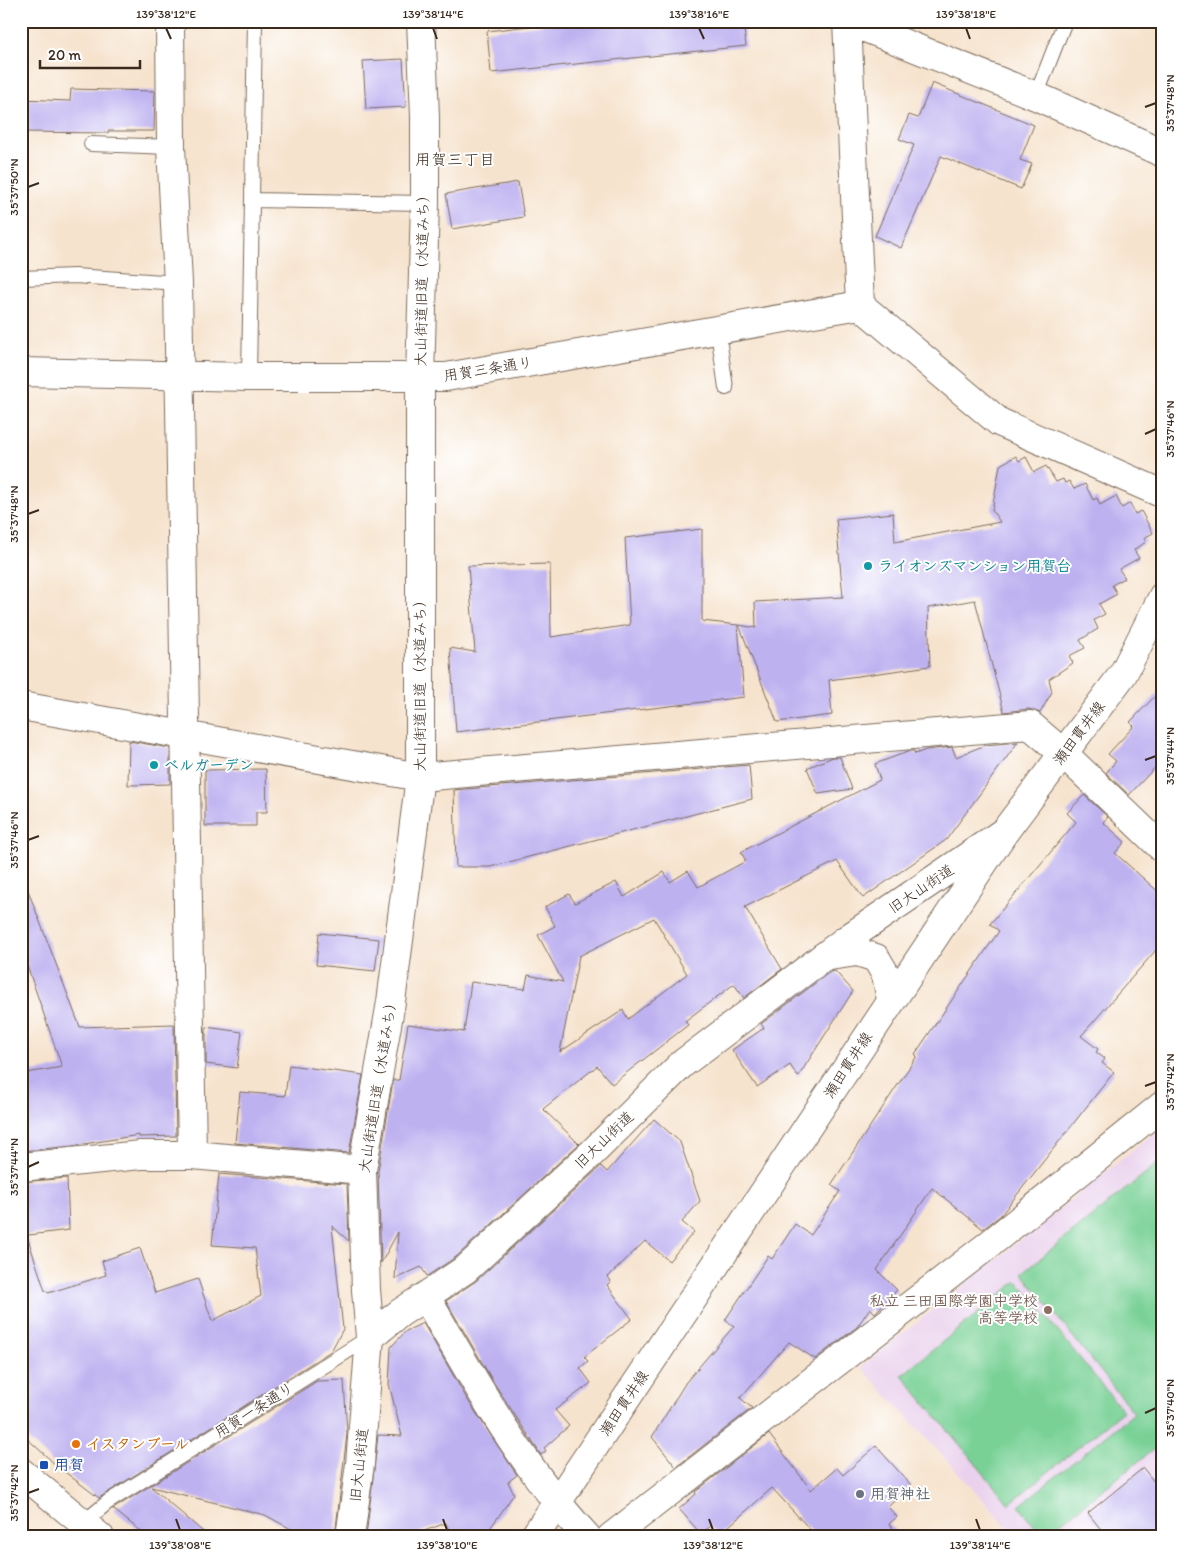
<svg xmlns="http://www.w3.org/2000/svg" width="1184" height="1558" font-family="Itim,'Klee One',sans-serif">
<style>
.built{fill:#ead1ed}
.green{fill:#79d196;stroke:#5a7e5a}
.building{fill:#bdb1f0;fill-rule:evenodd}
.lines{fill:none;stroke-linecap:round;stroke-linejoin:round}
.service-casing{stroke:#7c6b5b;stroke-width:16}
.minor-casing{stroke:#7c6b5b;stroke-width:30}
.tertiary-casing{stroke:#7c6b5b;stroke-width:30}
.secondary-casing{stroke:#7c6b5b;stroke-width:30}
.service{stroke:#fff;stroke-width:14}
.minor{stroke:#fff;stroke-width:28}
.tertiary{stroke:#fff;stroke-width:28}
.secondary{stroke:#fff;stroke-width:28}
.ticks{fill:none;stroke:#3b2a1e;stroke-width:2}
.culture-dot{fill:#0f9aa8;stroke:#fff;stroke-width:2}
.education-dot{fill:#8d6e63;stroke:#fff;stroke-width:2}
.food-dot{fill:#e8710a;stroke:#fff;stroke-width:2}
.transit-dot{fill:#1a4fb4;stroke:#fff;stroke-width:2}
.worship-dot{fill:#6b7280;stroke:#fff;stroke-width:2}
.labels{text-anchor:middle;stroke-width:4;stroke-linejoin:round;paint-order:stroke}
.street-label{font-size:15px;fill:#3b2a1e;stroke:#fff}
.culture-label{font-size:15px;font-weight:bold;fill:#0d838f;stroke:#fff;text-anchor:start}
.education-label{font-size:15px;font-weight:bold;fill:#785e54;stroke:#fff;text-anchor:end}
.food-label{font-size:15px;font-weight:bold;fill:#c56008;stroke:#fff;text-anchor:start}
.transit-label{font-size:15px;font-weight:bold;fill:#164399;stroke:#fff;text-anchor:start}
.worship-label{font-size:15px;font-weight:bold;fill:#5b616d;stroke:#fff;text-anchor:start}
.neighbourhood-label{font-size:16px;fill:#3b2a1e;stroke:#fff}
.neatline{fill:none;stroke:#3b2a1e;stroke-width:2}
.ticks-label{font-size:12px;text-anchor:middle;fill:#3b2a1e}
</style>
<rect width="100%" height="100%" fill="#fff"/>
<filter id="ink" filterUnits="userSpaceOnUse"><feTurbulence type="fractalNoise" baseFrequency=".02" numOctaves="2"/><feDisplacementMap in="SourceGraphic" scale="10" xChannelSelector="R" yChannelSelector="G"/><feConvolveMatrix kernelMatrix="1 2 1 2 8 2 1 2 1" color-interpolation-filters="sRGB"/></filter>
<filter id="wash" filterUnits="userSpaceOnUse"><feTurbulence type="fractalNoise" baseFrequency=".0096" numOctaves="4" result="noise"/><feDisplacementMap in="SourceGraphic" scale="20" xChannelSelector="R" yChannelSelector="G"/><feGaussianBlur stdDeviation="1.12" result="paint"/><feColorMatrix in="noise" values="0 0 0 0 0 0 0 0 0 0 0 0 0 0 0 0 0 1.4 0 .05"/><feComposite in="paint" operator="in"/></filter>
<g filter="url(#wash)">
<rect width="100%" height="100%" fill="#f6e3cd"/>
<path class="built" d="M1163,1126V1537H1017L861,1367Z"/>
<path class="green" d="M1163,1159V1442L1043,1537L1019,1506L1134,1413L1022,1273Z
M1017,1281L1123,1411L1009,1504L902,1375Z"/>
<g id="blocks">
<path class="building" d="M573,21H743L746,46L491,73L487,31Z
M403,59L406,107L366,109L363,61Z
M932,83L1034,125L1020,160L1032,164L1021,189L941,156L901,248L875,236L914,145L899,139L909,115L918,118Z
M71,89L155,91L154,131H108V133L21,132V99L70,101Z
M518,182L524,217L452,229L446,194Z
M1016,456L1019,461L1026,457L1034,472L1046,466L1056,482L1063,479L1065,483L1069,481L1074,489L1085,484L1093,500L1097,498L1100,505L1116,496L1122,508L1130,503L1135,514L1141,511L1153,533L1144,538L1146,542L1134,550L1139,558L1119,569L1125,578L1112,585L1117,594L1099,604L1105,614L1094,620L1098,629L1080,640L1085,648L1069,656L1073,663L1049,679L1052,692L1040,713L1029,709L1004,712L975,600L928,608L930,666L829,680L832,715L777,722L739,625L756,628L755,602L843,597L836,519L893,513L895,542L1000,522L992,510L1000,465Z
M702,529V621L738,625L744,697L456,732L450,648L475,652L468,566L550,564L551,637L630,625L625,538Z
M1163,688V759L1129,795L1106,773L1116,761L1108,754L1134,726L1130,722Z
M129,741L170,748V784L128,785Z
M1018,742L946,840L863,898L837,861L745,907L782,969L744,998L734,984L685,1021L688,1025L612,1084L597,1066L543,1109L579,1144L456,1257L427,1276L421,1267L395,1279L398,1232L381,1263L378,1171L393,1080H399L408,1024L464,1032L471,982L525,989L528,975L563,982L538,935L555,926L545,907L569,894L575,903L616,882L624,897L664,872L670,882L688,871L698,887L746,861L741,852L880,780L875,764L910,751H914L915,754L926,750L952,747L956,757L985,745ZM654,918L687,974L628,1019L623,1010L560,1052L579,956Z
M833,757H840L852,789L818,794L807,768Z
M749,765L752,799L490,867H456L454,790Z
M266,769L267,812H256V826H205V770Z
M1084,795L1108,817L1103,822L1125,842L1115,853L1163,896V942L1081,1036L1098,1049L1096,1052L1105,1059L1102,1063L1114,1072L1001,1215L983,1229L932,1188L877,1270L897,1290L875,1313L870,1308L857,1327L815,1359L789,1342L740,1398L752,1408L676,1467L652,1437L686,1382L734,1326L725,1320L768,1256L772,1259L795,1224L811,1235L840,1191L831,1185L917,1056L915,1054L999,931L990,924L1076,822L1067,813Z
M24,880L80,1027L174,1024L176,1136L139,1137V1135L72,1146L21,1151V1074L62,1067L21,948V881Z
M319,933L379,939L375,971L316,965Z
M835,971L853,991L798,1077L790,1065L757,1087L732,1050L764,1028L761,1024L830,972Z
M206,1027L242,1032L237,1068L206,1064Z
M289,1065L363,1075L349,1153L235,1143L240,1092L285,1096Z
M654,1119L680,1142L700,1201L682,1222L694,1232L669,1261L645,1241L608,1277L611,1281L607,1285L632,1319L584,1357L588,1361L580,1368L591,1383L555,1410L569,1426L544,1448L546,1451L541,1455L494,1383L446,1301L476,1281L601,1166L607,1172Z
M219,1174L347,1184L349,1241L332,1226L343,1329L331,1351L99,1498L57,1466L21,1433V1237L27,1236L45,1291H47L48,1293L106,1275L102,1261L140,1248L155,1293L198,1279L212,1321L261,1296L255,1248L212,1245Z
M67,1178L69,1230L21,1236V1182Z
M423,1323L467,1399L517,1475L508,1482L514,1494L484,1537H452L446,1523L408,1537H366L378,1435L402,1436L389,1384L391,1347L406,1331Z
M344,1380L347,1434L335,1537H306L265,1515L151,1487L209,1537H148L113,1509L317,1381Z
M769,1434L811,1490L837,1468L843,1475L876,1446L911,1485L888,1507L897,1517L889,1524L900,1537H817L772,1488L719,1535L710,1526L701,1534L679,1509L696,1494L695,1492Z
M1143,1468L1163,1493V1537H1107L1088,1513Z"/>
</g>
</g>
<g filter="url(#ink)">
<use href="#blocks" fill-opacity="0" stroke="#7c6b5b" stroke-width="1"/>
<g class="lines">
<g class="service-casing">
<path id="service" d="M1036,96L1065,21
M91,144L171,147
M252,200L425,203
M21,278L75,276L178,283
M718,331L726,388
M249,377L255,21
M83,1523L108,1502L370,1337"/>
</g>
<g class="minor-casing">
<path id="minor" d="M170,21L171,147L178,283L192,1155
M847,21L860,305L999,422L1163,494
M848,21L1036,96L1163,153
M21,372L249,377H446L860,305
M21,706L420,777L1030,725L1064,754L1163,849
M21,1167L141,1155H192L362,1170
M426,1297C474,1381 521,1465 587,1537
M370,1337L366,1290L362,1170L391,1002L420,777V378L425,203V116L421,21
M350,1537L360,1464L370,1337L400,1313L466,1269L593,1152L682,1064L847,939L1005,831
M611,1537L987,1246L1163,1105"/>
</g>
<g class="tertiary-casing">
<path id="tertiary" d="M21,1472L100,1537"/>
</g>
<g class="secondary-casing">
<path id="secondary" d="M823,957L857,952L876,958L886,975L891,999
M534,1537L1005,831L1123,674L1163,596"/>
</g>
<use href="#service" class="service"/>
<use href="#minor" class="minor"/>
<use href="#tertiary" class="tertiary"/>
<use href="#secondary" class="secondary"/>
</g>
</g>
<path class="ticks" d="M166,28L171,39M433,28L437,39M699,28L704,39M966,28L970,39M1145,107L1156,103M28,187L39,183M1145,434L1156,429M28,514L39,510M1145,760L1156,756M28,840L39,836M1145,1086L1156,1082M28,1167L39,1162M1145,1413L1156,1408M28,1493L39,1489M176,1519L180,1530M443,1519L447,1530M709,1519L713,1530M976,1519L980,1530"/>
<g class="culture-dot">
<circle cx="868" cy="566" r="5"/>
<circle cx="154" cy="765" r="5"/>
</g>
<circle class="education-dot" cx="1048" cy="1310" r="5"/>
<circle class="food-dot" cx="76" cy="1444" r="5"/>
<rect class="transit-dot" x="39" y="1460" width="10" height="10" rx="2.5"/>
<circle class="worship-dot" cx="860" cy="1494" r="5"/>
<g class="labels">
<g class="street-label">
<text transform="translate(422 277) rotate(-89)" y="5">大山街道旧道（水道みち）</text>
<text transform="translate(488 369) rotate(-9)" y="5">用賀三条通り</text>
<text transform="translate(420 682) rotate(-90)" y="5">大山街道旧道（水道みち）</text>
<text transform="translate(1079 733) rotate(-53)" y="5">瀬田貫井線</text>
<text transform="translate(921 889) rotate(-34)" y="5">旧大山街道</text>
<text transform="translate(848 1065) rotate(-57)" y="5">瀬田貫井線</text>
<text transform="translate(378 1084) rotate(-81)" y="5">大山街道旧道（水道みち）</text>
<text transform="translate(604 1140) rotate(-44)" y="5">旧大山街道</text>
<text transform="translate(624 1403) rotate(-56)" y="5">瀬田貫井線</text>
<text transform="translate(254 1410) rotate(-32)" y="5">用賀一条通り</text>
<text transform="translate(359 1465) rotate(-84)" y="5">旧大山街道</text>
</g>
<g class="culture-label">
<text x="878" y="571">ライオンズマンション用賀台</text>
<text x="164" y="770">ベルガーデン</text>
</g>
<g class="education-label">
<text x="1038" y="1306">私立 三田国際学園中学校<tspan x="1038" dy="17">高等学校</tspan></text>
</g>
<g class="food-label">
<text x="86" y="1449">イスタンブール</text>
</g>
<g class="transit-label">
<text x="54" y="1470">用賀</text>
</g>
<g class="worship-label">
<text x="870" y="1499">用賀神社</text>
</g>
<g class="neighbourhood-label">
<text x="455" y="165">用賀三丁目</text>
</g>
</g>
<rect width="1184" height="1558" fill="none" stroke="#fff" stroke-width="55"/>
<path d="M40 60v8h100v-8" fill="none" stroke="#3b2a1e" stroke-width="2.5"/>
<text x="48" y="60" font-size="15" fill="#3b2a1e" stroke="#ffffff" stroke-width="4" paint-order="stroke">20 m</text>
<rect x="28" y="28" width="1128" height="1502" class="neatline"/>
<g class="ticks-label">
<text x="166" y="18">139°38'12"E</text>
<text x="433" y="18">139°38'14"E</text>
<text x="699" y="18">139°38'16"E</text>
<text x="966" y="18">139°38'18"E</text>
<text transform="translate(1170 103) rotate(-90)" y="4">35°37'48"N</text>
<text transform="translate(14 187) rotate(-90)" y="4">35°37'50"N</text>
<text transform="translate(1170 429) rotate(-90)" y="4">35°37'46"N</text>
<text transform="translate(14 514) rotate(-90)" y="4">35°37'48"N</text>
<text transform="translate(1170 756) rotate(-90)" y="4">35°37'44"N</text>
<text transform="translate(14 840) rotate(-90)" y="4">35°37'46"N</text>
<text transform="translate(1170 1082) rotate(-90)" y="4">35°37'42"N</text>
<text transform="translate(14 1167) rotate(-90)" y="4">35°37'44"N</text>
<text transform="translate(1170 1408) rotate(-90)" y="4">35°37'40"N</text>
<text transform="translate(14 1493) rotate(-90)" y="4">35°37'42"N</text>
<text x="180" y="1549">139°38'08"E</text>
<text x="447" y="1549">139°38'10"E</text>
<text x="713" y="1549">139°38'12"E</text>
<text x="980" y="1549">139°38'14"E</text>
</g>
</svg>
